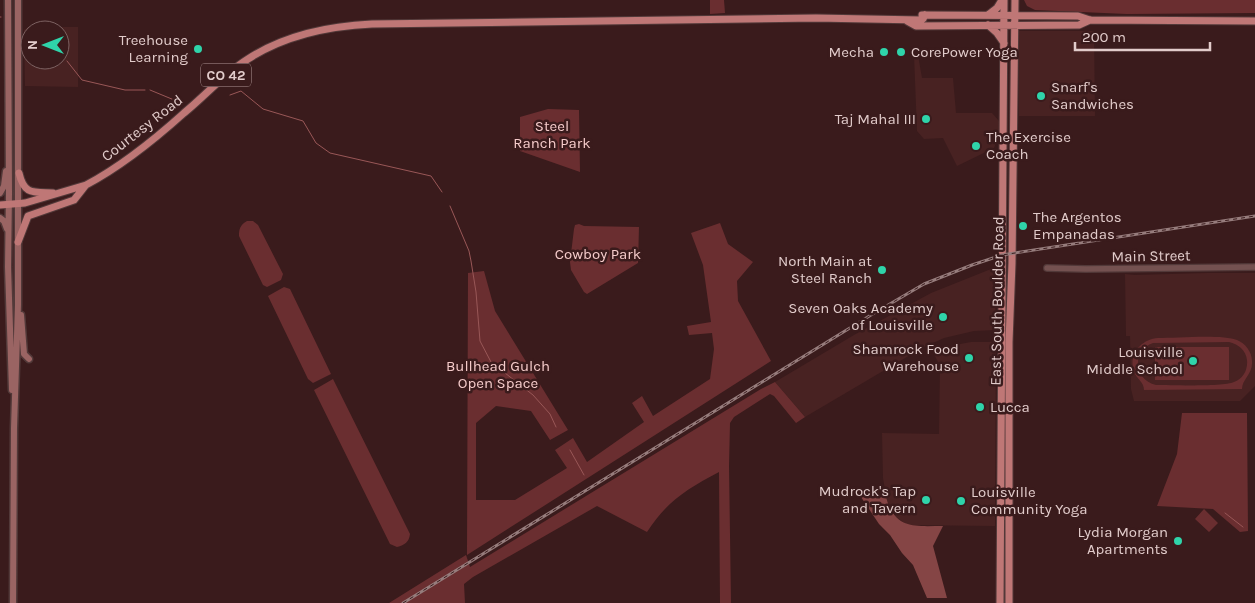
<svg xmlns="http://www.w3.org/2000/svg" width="1255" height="603" font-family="Karla,sans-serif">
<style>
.built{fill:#482222;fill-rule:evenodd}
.green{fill:#6a2e30;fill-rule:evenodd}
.forest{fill:#854545}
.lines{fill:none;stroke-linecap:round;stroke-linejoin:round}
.stream{stroke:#995757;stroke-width:1}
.tertiary-casing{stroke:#523939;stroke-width:8}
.secondary-casing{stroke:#523939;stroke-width:9}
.primary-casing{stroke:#523939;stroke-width:9}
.tertiary{stroke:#745150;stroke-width:5.5}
.secondary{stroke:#9a6463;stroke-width:6}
.primary{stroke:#bf7776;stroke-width:7}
.rail-casing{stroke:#967c7c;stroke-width:3}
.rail{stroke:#3a1b1c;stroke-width:1;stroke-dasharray:4;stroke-linecap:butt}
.poi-dot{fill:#2fd4aa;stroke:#3a1b1c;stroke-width:2}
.labels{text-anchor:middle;stroke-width:5;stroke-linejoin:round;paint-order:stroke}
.shield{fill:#3a1b1c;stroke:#b09796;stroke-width:1}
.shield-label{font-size:14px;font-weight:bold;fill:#e2cccb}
.poi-label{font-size:15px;fill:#e2cccb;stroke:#3a1b1c;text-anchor:end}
.park-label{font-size:15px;fill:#f6cccb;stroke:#3a1b1c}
.street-label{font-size:15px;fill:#e2cccb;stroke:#3a1b1c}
</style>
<rect width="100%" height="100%" fill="#3a1b1c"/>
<path class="built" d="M28,27H78V87L25,86L24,30ZM30,30H60V60H30Z
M1019,31H1094L1095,116H1019Z
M914,55H918L922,78H953L956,113H992L999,121V135L994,148L957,166L943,138L924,139L917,131Z
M996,267L995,330L974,331L944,338L922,348L805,417L775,382L854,335L931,293Z
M1207,273H1255V386L1240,401H1134L1131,389L1130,336H1126L1125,274L1135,275Z
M971,342H996L995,526L907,525L896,517L887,501L883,478L882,433L939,434L940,366L934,354L955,345Z"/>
<path class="green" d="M710,0H724L725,13L710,14Z
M1024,0H1255V13L1127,14L1035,10L1027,6Z
M548,109L579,110L580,172L520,151V117Z
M247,221H253L258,225L283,274L281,280L267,287L263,285L239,236C239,229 240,225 247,221Z
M720,223L728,244L753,262L737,281L738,301L771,361L467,555L468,273L484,271L495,311L568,430L550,440L531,411L496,406L476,423V500H515L567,468L555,450L573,438L587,462L644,422L632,403L642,396L653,416L710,379L714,349L712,333L689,335L687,326L711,322L703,265L691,233Z
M579,224L584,226L639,227L638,263L587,294L584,292L571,270L570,262L574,229L575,225Z
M284,287L290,289L331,374L313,383L308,379L268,296Z
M1158,338C1176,338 1223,334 1237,340C1245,343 1252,352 1252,361C1253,374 1242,379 1242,389L1144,390C1144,382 1137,379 1134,372C1128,355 1141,339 1158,338ZM1229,342C1238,344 1246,350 1247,360C1248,370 1243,379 1234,382C1223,387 1171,385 1156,385C1134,380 1131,351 1153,343Z
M1155,347H1229V380H1155Z
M333,379L410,534C409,542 405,545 397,547L390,544L314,390Z
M775,382L805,417L796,423L774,396L770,394L734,417L730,423L729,466L731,603H720L719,472C687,489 667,501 647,532L597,506L473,577L464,584L465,603H389L466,555L470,567L761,389Z
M1182,413H1247L1248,531L1240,532L1213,509L1157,506L1177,454Z
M1204,509L1218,523L1209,532L1195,519Z"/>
<path class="forest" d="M861,497H886C895,530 915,526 943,526L933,546L947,598H927L913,565L902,553L890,535L879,524Z"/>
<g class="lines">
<path class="stream" d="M0,17H1
M67,61L82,80L125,90H145
M150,90L179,102
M230,95L241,91L263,109L303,121L316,143L330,153L431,176L442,192
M450,206L469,251L471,261L476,292L480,341L491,362L533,395L550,414L556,427
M570,450L584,475
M1225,513L1243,527"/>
<g class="tertiary-casing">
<path id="tertiary" d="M1047,268L1086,269L1255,267"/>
</g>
<g class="secondary-casing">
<path id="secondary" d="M8,0L9,193L8,267L12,390
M0,193L4,186L6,171
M0,218L4,221L7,229
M21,315L24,354L29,359
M13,603L14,428L18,305V0"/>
</g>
<g class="primary-casing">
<path id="primary" d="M922,15L1078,16L1090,20L1255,21
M988,15L997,8L1002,0
M907,21L916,26L1079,25L1090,20
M988,25L997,33L1004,43
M19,173C24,195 33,192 53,193
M0,205L25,203L86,185C122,166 154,140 184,113C206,95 224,74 248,59C285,35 329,26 372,24L816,18L920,20L923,19L925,15
M18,242L28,216L74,200L85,186
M1000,603L1004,0
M1009,603V342L1012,263L1015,0"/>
</g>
<use href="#tertiary" class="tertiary"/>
<use href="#secondary" class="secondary"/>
<use href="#primary" class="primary"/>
<g class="rail-casing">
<path id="rail" d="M403,603L871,315L924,284L972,265L1002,255L1255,216"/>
</g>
<use href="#rail" class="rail"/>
</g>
<g class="poi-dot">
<circle cx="198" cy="49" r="5"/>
<circle cx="884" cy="52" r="5"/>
<circle cx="901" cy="52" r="5"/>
<circle cx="1041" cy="96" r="5"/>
<circle cx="926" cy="119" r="5"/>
<circle cx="976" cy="146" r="5"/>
<circle cx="1023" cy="226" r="5"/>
<circle cx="882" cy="270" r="5"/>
<circle cx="943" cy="317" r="5"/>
<circle cx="969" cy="358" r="5"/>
<circle cx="1193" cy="361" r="5"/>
<circle cx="980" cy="407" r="5"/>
<circle cx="926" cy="500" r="5"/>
<circle cx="961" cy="501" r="5"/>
<circle cx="1178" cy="541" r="5"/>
</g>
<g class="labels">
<rect class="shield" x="201" y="63.5" width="50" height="23" rx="4"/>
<g class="shield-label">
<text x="226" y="80">CO 42</text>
</g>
<g class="poi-label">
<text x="188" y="45">Treehouse<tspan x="188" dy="17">Learning</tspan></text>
<text x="874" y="57">Mecha</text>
<text x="911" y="57" text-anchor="start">CorePower Yoga</text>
<text x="1051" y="92" text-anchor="start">Snarf's<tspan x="1051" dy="17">Sandwiches</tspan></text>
<text x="916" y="124">Taj Mahal III</text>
<text x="986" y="142" text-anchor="start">The Exercise<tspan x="986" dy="17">Coach</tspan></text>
<text x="1033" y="222" text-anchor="start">The Argentos<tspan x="1033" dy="17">Empanadas</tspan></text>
<text x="872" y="266">North Main at<tspan x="872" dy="17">Steel Ranch</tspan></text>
<text x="933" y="313">Seven Oaks Academy<tspan x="933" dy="17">of Louisville</tspan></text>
<text x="959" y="354">Shamrock Food<tspan x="959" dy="17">Warehouse</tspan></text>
<text x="1183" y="357">Louisville<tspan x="1183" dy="17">Middle School</tspan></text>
<text x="990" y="412" text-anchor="start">Lucca</text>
<text x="916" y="496">Mudrock's Tap<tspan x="916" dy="17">and Tavern</tspan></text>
<text x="971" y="497" text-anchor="start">Louisville<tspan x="971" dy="17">Community Yoga</tspan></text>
<text x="1168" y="537">Lydia Morgan<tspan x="1168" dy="17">Apartments</tspan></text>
</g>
<g class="park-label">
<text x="552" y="131">Steel<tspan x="552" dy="17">Ranch Park</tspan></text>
<text x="598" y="259">Cowboy Park</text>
<text x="498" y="371">Bullhead Gulch<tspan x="498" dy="17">Open Space</tspan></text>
</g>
<g class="street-label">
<text transform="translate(142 128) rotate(-38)" y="5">Courtesy Road</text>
<text transform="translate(1151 256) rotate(-1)" y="5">Main Street</text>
<text transform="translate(997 301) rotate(-89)" y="5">East South Boulder Road</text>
</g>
</g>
<g transform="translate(45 45) rotate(270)"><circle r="24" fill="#3a1b1c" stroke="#7d6262"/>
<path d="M0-4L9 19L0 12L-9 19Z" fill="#2fd4aa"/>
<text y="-8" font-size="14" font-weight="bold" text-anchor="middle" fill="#e2cccb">N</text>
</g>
<path d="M1075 42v8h135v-8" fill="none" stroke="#e2cccb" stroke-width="2.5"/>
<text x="1082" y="42" font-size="15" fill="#e2cccb" stroke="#3a1b1c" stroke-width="4" paint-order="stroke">200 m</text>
</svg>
